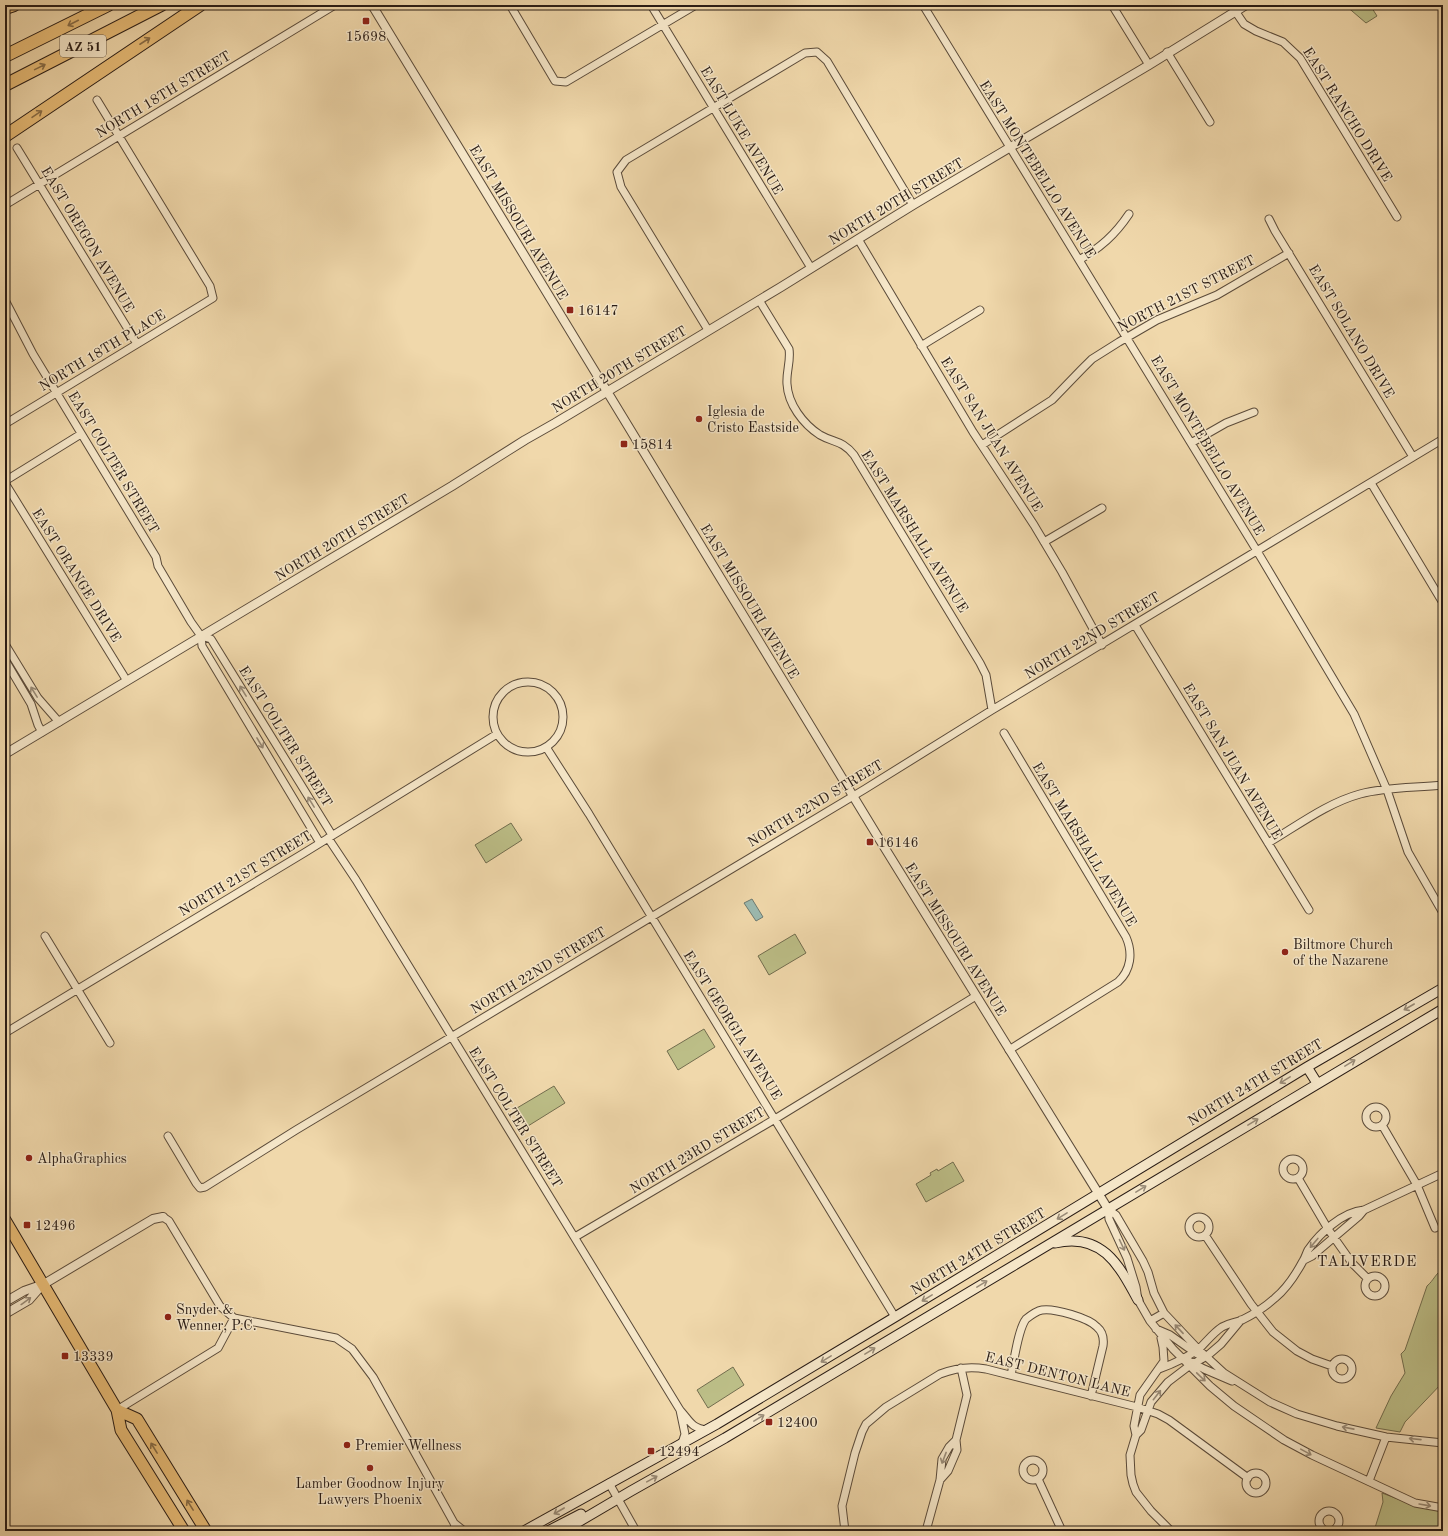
<svg xmlns="http://www.w3.org/2000/svg" width="1448" height="1536" font-family="'Old Standard TT',serif">
<style>
.green{fill:#bcbe87;stroke:#726d4e}
.water{fill:#9bb9af;stroke:#6d7a71}
.lines{fill:none;stroke-linecap:round;stroke-linejoin:round}
.minor-casing{stroke:#5b4b3a;stroke-width:9}
.tertiary-casing{stroke:#5b4b3a;stroke-width:10}
.secondary-casing{stroke:#291c15;stroke-width:11}
.primary-casing{stroke:#291c15;stroke-width:13}
.motorway-casing{stroke:#291c15;stroke-width:14}
.minor{stroke:#f5e6c8;stroke-width:7}
.tertiary{stroke:#f5e6c8;stroke-width:8}
.secondary{stroke:#f5e6c8;stroke-width:9}
.primary{stroke:#e8bc76;stroke-width:11}
.motorway{stroke:#e8bc76;stroke-width:12}
.oneway{stroke:#886c46}
.oneway2{stroke:#998b77}
.poi-dot{fill:#8f2418;stroke:#f5e6c8;stroke-width:1.5}
.labels{text-anchor:middle;stroke-width:3;stroke-linejoin:round;paint-order:stroke}
.shield{fill:#f5e6c8;stroke:#66594b;stroke-width:1}
.shield-label{font-size:13px;font-weight:bold;fill:#291c15}
.poi-label{font-size:14px;fill:#291c15;stroke:#f5e6c8;text-anchor:start}
.street-label{font-size:14px;fill:#291c15;stroke:#f5e6c8}
.neighbourhood-label{font-size:15px;letter-spacing:1px;fill:#291c15;stroke:#f5e6c8}
</style>
<rect width="100%" height="100%" fill="#f0d8ab"/>
<filter id="stains"><feTurbulence type="fractalNoise" baseFrequency=".005" numOctaves="4"/><feColorMatrix values="0 0 0 0 .2 0 0 0 0 .09 0 0 0 0 .02 0 0 0 .5 -.17"/></filter>
<radialGradient id="worn" r=".72"><stop offset=".6" stop-color="#630" stop-opacity="0"/><stop offset="1" stop-color="#630" stop-opacity=".3"/></radialGradient>
<path class="green" d="M1345,5H1370L1377,16L1366,23Z
M511,823L522,840L486,863L475,845Z
M795,934L806,953L769,975L758,956Z
M704,1029L715,1047L678,1070L667,1051Z
M554,1086L565,1103L528,1126L517,1108Z
M953,1162L964,1181L926,1202L916,1184L931,1175L930,1173L937,1169L938,1171Z
M1443,1269V1382L1405,1422L1400,1432L1376,1428L1391,1396L1405,1373L1401,1354L1405,1350L1427,1286C1434,1280 1435,1274 1443,1269Z
M733,1367L744,1385L708,1408L697,1390Z
M1382,1493L1414,1505L1443,1512V1531H1374L1383,1502Z"/>
<path class="water" d="M752,899L763,917L756,921L744,903Z"/>
<g class="lines">
<g class="minor-casing">
<path id="minor" d="M510,5L555,81L566,82L696,5
M651,5L811,268
M923,5L1257,551L1354,714L1387,790L1408,852L1443,913
M1112,5L1149,65
M1231,5L1244,24L1256,31L1283,42L1300,58L1397,217
M1167,52L1210,122
M17,148L137,344
M5,205L335,5
M1269,219L1275,231L1413,457
M858,239L973,432L1034,525L1062,572L1102,645
M1079,260C1100,248 1115,235 1129,214
M5,300L33,354L156,557L158,566L191,622L201,636L202,646L320,843
M759,300L789,349C791,361 786,372 787,384C788,404 803,424 820,435C834,443 842,440 854,455L980,663L986,675L992,710
M708,330L621,187L617,172L626,160L805,53L817,52L827,61L913,205
M921,346L980,310
M5,424L213,298L210,286L97,100
M1191,443L1226,423L1254,412
M982,445L1052,400L1081,370L1092,359L1119,342L1157,320L1217,295L1289,253
M5,481L81,434
M5,483L127,681
M1371,483L1443,603
M1044,542L1102,508
M1135,625L1309,910
M201,636L211,639L332,835
M5,644L38,698L59,722
M5,660L31,704L38,725L42,732
M493 717a35 35 0 1 1 70 0a35 35 0 1 1-70 0Z
M1004,733L1126,937C1133,953 1131,970 1118,982L1009,1050
M546,747L589,814L895,1317
M328,838L356,880L680,1410C690,1421 691,1428 707,1430
M1268,843C1297,826 1327,803 1360,794C1387,787 1415,788 1443,785
M45,936L110,1043
M5,1033L304,853L497,734
M1366 1117a10 10 0 1 1 20 0a10 10 0 1 1-20 0Z
M1382,1125L1417,1185L1435,1228
M168,1136L196,1183L200,1188L205,1187L296,1130L865,789L992,710L1443,439
M1283 1169a10 10 0 1 1 20 0a10 10 0 1 1-20 0Z
M1298,1178L1328,1229L1352,1263L1368,1279
M1108,1209L1109,1219L1127,1258L1136,1287L1138,1300L1150,1321L1173,1349L1210,1386L1234,1406L1284,1440L1312,1455L1415,1503L1443,1508
M1108,1209L1116,1215L1143,1261L1148,1272L1154,1293L1164,1313L1198,1349L1224,1373L1270,1402L1297,1414L1337,1426L1386,1437L1443,1443
M163,1217L169,1221L220,1306L234,1318L336,1338L352,1349L373,1377L454,1523L456,1531
M1189 1227a10 10 0 1 1 20 0a10 10 0 1 1-20 0Z
M1205,1235L1251,1304L1273,1332L1297,1351L1312,1359L1332,1366
M575,1237L775,1119L976,996
M1304,1260L1312,1256L1359,1216L1364,1210
M1365 1286a10 10 0 1 1 20 0a10 10 0 1 1-20 0Z
M1150,1321L1164,1313
M1156,1329L1170,1335L1197,1354
M1332 1369a10 10 0 1 1 20 0a10 10 0 1 1-20 0Z
M1191,1362L1204,1369L1232,1381
M1159,1369C1173,1364 1188,1357 1200,1348C1207,1341 1214,1332 1222,1327C1229,1323 1235,1323 1242,1320C1254,1314 1265,1307 1275,1298C1286,1289 1296,1274 1303,1261C1305,1258 1306,1254 1308,1250C1320,1233 1342,1212 1364,1210L1443,1173
M1011,1375C1014,1362 1018,1329 1026,1319C1031,1315 1036,1311 1042,1310C1054,1308 1089,1318 1097,1327C1103,1332 1104,1339 1103,1346L1091,1396
M117,1410L218,1348L234,1318
M680,1410L685,1434L682,1443
M1136,1435L1134,1426L1140,1395L1164,1361L1163,1347L1161,1338
M1023 1470a10 10 0 1 1 20 0a10 10 0 1 1-20 0Z
M1246 1483a10 10 0 1 1 20 0a10 10 0 1 1-20 0Z
M1038,1479L1062,1531
M940,1480L948,1471L957,1450L956,1440L967,1395L961,1368
M1369,1481L1386,1437
M609,1483L636,1531
M1319 1521a10 10 0 1 1 20 0a10 10 0 1 1-20 0Z
M454,1523L464,1531
M845,1531L842,1506L855,1453L862,1432L866,1424L886,1407L940,1374C955,1368 970,1366 986,1369L1137,1407L1158,1414L1169,1420L1248,1478
M926,1531L940,1480L942,1459L949,1447L956,1440
M1171,1531L1151,1511L1136,1492L1133,1484L1131,1475L1130,1455L1136,1435L1141,1430L1151,1402L1168,1382L1189,1366L1207,1356L1221,1344L1241,1320"/>
</g>
<g class="tertiary-casing">
<path id="tertiary" d="M372,5L878,837L1108,1209
M5,754L452,486L525,440L555,423L781,287L913,205L1149,65L1246,5
M5,1302L24,1291L44,1284L153,1219L163,1217
M5,1314L29,1300L43,1284"/>
</g>
<g class="secondary-casing">
<path id="secondary" d="M1307,1067L1317,1083
M1055,1243C1102,1232 1119,1265 1138,1300
M524,1531L717,1424L895,1317L1307,1067L1443,988
M548,1531L581,1514
M563,1531L631,1491L725,1438L1443,1009"/>
</g>
<g class="primary-casing">
<path id="primary" d="M5,1220L117,1410L121,1430L184,1531
M117,1410L137,1419L206,1531"/>
</g>
<g class="motorway-casing">
<path id="motorway" d="M5,8L14,5
M5,56L108,5
M5,85L161,5
M5,136L200,5"/>
</g>
<use href="#minor" class="minor"/>
<use href="#tertiary" class="tertiary"/>
<use href="#secondary" class="secondary"/>
<use href="#primary" class="primary"/>
<use href="#motorway" class="motorway"/>
</g>
<defs><path id="oneway-shaft" d="M-6 0H5M1.5-3L5.5 0L1.5 3" fill="none" stroke-width="1.6" stroke-linecap="round" stroke-linejoin="round"/></defs>
<g class="oneway">
<use href="#oneway-shaft" transform="translate(73 23) rotate(153)"/>
<use href="#oneway-shaft" transform="translate(145 41) rotate(-33)"/>
<use href="#oneway-shaft" transform="translate(40 67) rotate(-26)"/>
<use href="#oneway-shaft" transform="translate(37 114) rotate(-34)"/>
<use href="#oneway-shaft" transform="translate(154 1448) rotate(-122)"/>
<use href="#oneway-shaft" transform="translate(190 1505) rotate(-122)"/>
</g>
<g class="oneway2">
<use href="#oneway-shaft" transform="translate(243 691) rotate(-122)"/>
<use href="#oneway-shaft" transform="translate(34 692) rotate(-122)"/>
<use href="#oneway-shaft" transform="translate(260 743) rotate(59)"/>
<use href="#oneway-shaft" transform="translate(311 802) rotate(-122)"/>
<use href="#oneway-shaft" transform="translate(1409 1007) rotate(150)"/>
<use href="#oneway-shaft" transform="translate(1350 1063) rotate(-31)"/>
<use href="#oneway-shaft" transform="translate(1285 1080) rotate(149)"/>
<use href="#oneway-shaft" transform="translate(1253 1122) rotate(-31)"/>
<use href="#oneway-shaft" transform="translate(1141 1189) rotate(-31)"/>
<use href="#oneway-shaft" transform="translate(1062 1216) rotate(148)"/>
<use href="#oneway-shaft" transform="translate(1314 1243) rotate(130)"/>
<use href="#oneway-shaft" transform="translate(1122 1245) rotate(65)"/>
<use href="#oneway-shaft" transform="translate(982 1284) rotate(-31)"/>
<use href="#oneway-shaft" transform="translate(927 1298) rotate(149)"/>
<use href="#oneway-shaft" transform="translate(26 1301) rotate(-36)"/>
<use href="#oneway-shaft" transform="translate(1179 1329) rotate(-133)"/>
<use href="#oneway-shaft" transform="translate(870 1351) rotate(-31)"/>
<use href="#oneway-shaft" transform="translate(826 1359) rotate(149)"/>
<use href="#oneway-shaft" transform="translate(1201 1377) rotate(44)"/>
<use href="#oneway-shaft" transform="translate(1157 1395) rotate(-52)"/>
<use href="#oneway-shaft" transform="translate(759 1418) rotate(-31)"/>
<use href="#oneway-shaft" transform="translate(1348 1428) rotate(-169)"/>
<use href="#oneway-shaft" transform="translate(1415 1439) rotate(-174)"/>
<use href="#oneway-shaft" transform="translate(1306 1452) rotate(29)"/>
<use href="#oneway-shaft" transform="translate(944 1458) rotate(111)"/>
<use href="#oneway-shaft" transform="translate(652 1479) rotate(-29)"/>
<use href="#oneway-shaft" transform="translate(1425 1505) rotate(10)"/>
<use href="#oneway-shaft" transform="translate(559 1511) rotate(150)"/>
</g>
<g class="poi-dot">
<rect x="362" y="17" width="8" height="8" rx="2"/>
<rect x="566" y="306" width="8" height="8" rx="2"/>
<circle cx="699" cy="419" r="4"/>
<rect x="620" y="440" width="8" height="8" rx="2"/>
<rect x="866" y="838" width="8" height="8" rx="2"/>
<circle cx="1285" cy="952" r="4"/>
<circle cx="29" cy="1158" r="4"/>
<rect x="23" y="1221" width="8" height="8" rx="2"/>
<circle cx="168" cy="1317" r="4"/>
<rect x="61" y="1352" width="8" height="8" rx="2"/>
<rect x="765" y="1418" width="8" height="8" rx="2"/>
<circle cx="347" cy="1445" r="4"/>
<rect x="647" y="1447" width="8" height="8" rx="2"/>
<circle cx="370" cy="1468" r="4"/>
</g>
<g class="labels">
<rect class="shield" x="60" y="35" width="46" height="22" rx="3"/>
<g class="shield-label">
<text x="83" y="51">AZ 51</text>
</g>
<g class="poi-label">
<text x="366" y="41" text-anchor="middle">15698</text>
<text x="578" y="315">16147</text>
<text x="707" y="416">Iglesia de<tspan x="707" dy="16">Cristo Eastside</tspan></text>
<text x="632" y="449">15814</text>
<text x="878" y="847">16146</text>
<text x="1293" y="949">Biltmore Church<tspan x="1293" dy="16">of the Nazarene</tspan></text>
<text x="37" y="1163">AlphaGraphics</text>
<text x="35" y="1230">12496</text>
<text x="176" y="1314">Snyder &amp;<tspan x="176" dy="16">Wenner, P.C.</tspan></text>
<text x="73" y="1361">13339</text>
<text x="777" y="1427">12400</text>
<text x="355" y="1450">Premier Wellness</text>
<text x="659" y="1456">12494</text>
<text x="370" y="1488" text-anchor="middle">Lamber Goodnow Injury<tspan x="370" dy="16">Lawyers Phoenix</tspan></text>
</g>
<g class="street-label">
<text transform="translate(163 94) rotate(-31)" y="5">NORTH 18TH STREET</text>
<text transform="translate(1348 114) rotate(58)" y="5">EAST RANCHO DRIVE</text>
<text transform="translate(742 130) rotate(59)" y="5">EAST LUKE AVENUE</text>
<text transform="translate(1038 169) rotate(58)" y="5">EAST MONTEBELLO AVENUE</text>
<text transform="translate(896 201) rotate(-31)" y="5">NORTH 20TH STREET</text>
<text transform="translate(519 222) rotate(59)" y="5">EAST MISSOURI AVENUE</text>
<text transform="translate(88 239) rotate(59)" y="5">EAST OREGON AVENUE</text>
<text transform="translate(1186 293) rotate(-27)" y="5">NORTH 21ST STREET</text>
<text transform="translate(1352 331) rotate(59)" y="5">EAST SOLANO DRIVE</text>
<text transform="translate(102 350) rotate(-31)" y="5">NORTH 18TH PLACE</text>
<text transform="translate(619 369) rotate(-31)" y="5">NORTH 20TH STREET</text>
<text transform="translate(992 434) rotate(58)" y="5">EAST SAN JUAN AVENUE</text>
<text transform="translate(1208 445) rotate(59)" y="5">EAST MONTEBELLO AVENUE</text>
<text transform="translate(114 462) rotate(59)" y="5">EAST COLTER STREET</text>
<text transform="translate(915 531) rotate(58)" y="5">EAST MARSHALL AVENUE</text>
<text transform="translate(342 537) rotate(-31)" y="5">NORTH 20TH STREET</text>
<text transform="translate(77 575) rotate(58)" y="5">EAST ORANGE DRIVE</text>
<text transform="translate(750 601) rotate(59)" y="5">EAST MISSOURI AVENUE</text>
<text transform="translate(1092 635) rotate(-31)" y="5">NORTH 22ND STREET</text>
<text transform="translate(286 736) rotate(58)" y="5">EAST COLTER STREET</text>
<text transform="translate(1233 761) rotate(59)" y="5">EAST SAN JUAN AVENUE</text>
<text transform="translate(815 803) rotate(-31)" y="5">NORTH 22ND STREET</text>
<text transform="translate(1085 844) rotate(59)" y="5">EAST MARSHALL AVENUE</text>
<text transform="translate(245 873) rotate(-31)" y="5">NORTH 21ST STREET</text>
<text transform="translate(956 939) rotate(58)" y="5">EAST MISSOURI AVENUE</text>
<text transform="translate(538 970) rotate(-31)" y="5">NORTH 22ND STREET</text>
<text transform="translate(733 1025) rotate(58)" y="5">EAST GEORGIA AVENUE</text>
<text transform="translate(1255 1082) rotate(-31)" y="5">NORTH 24TH STREET</text>
<text transform="translate(516 1117) rotate(58)" y="5">EAST COLTER STREET</text>
<text transform="translate(697 1150) rotate(-31)" y="5">NORTH 23RD STREET</text>
<text transform="translate(978 1251) rotate(-31)" y="5">NORTH 24TH STREET</text>
<text transform="translate(1058 1374) rotate(14)" y="5">EAST DENTON LANE</text>
</g>
<g class="neighbourhood-label">
<text x="1367" y="1266">TALIVERDE</text>
</g>
</g>
<rect width="1448" height="1536" fill="none" stroke="#f0d8ab" stroke-width="20"/>
<rect x="6" y="6" width="1436" height="1524" fill="none" stroke="#291c15" stroke-width="2"/>
<rect x="10" y="10" width="1428" height="1516" fill="none" stroke="#291c15"/>
<rect width="100%" height="100%" filter="url(#stains)"/>
<rect width="100%" height="100%" fill="url(#worn)"/>
</svg>
